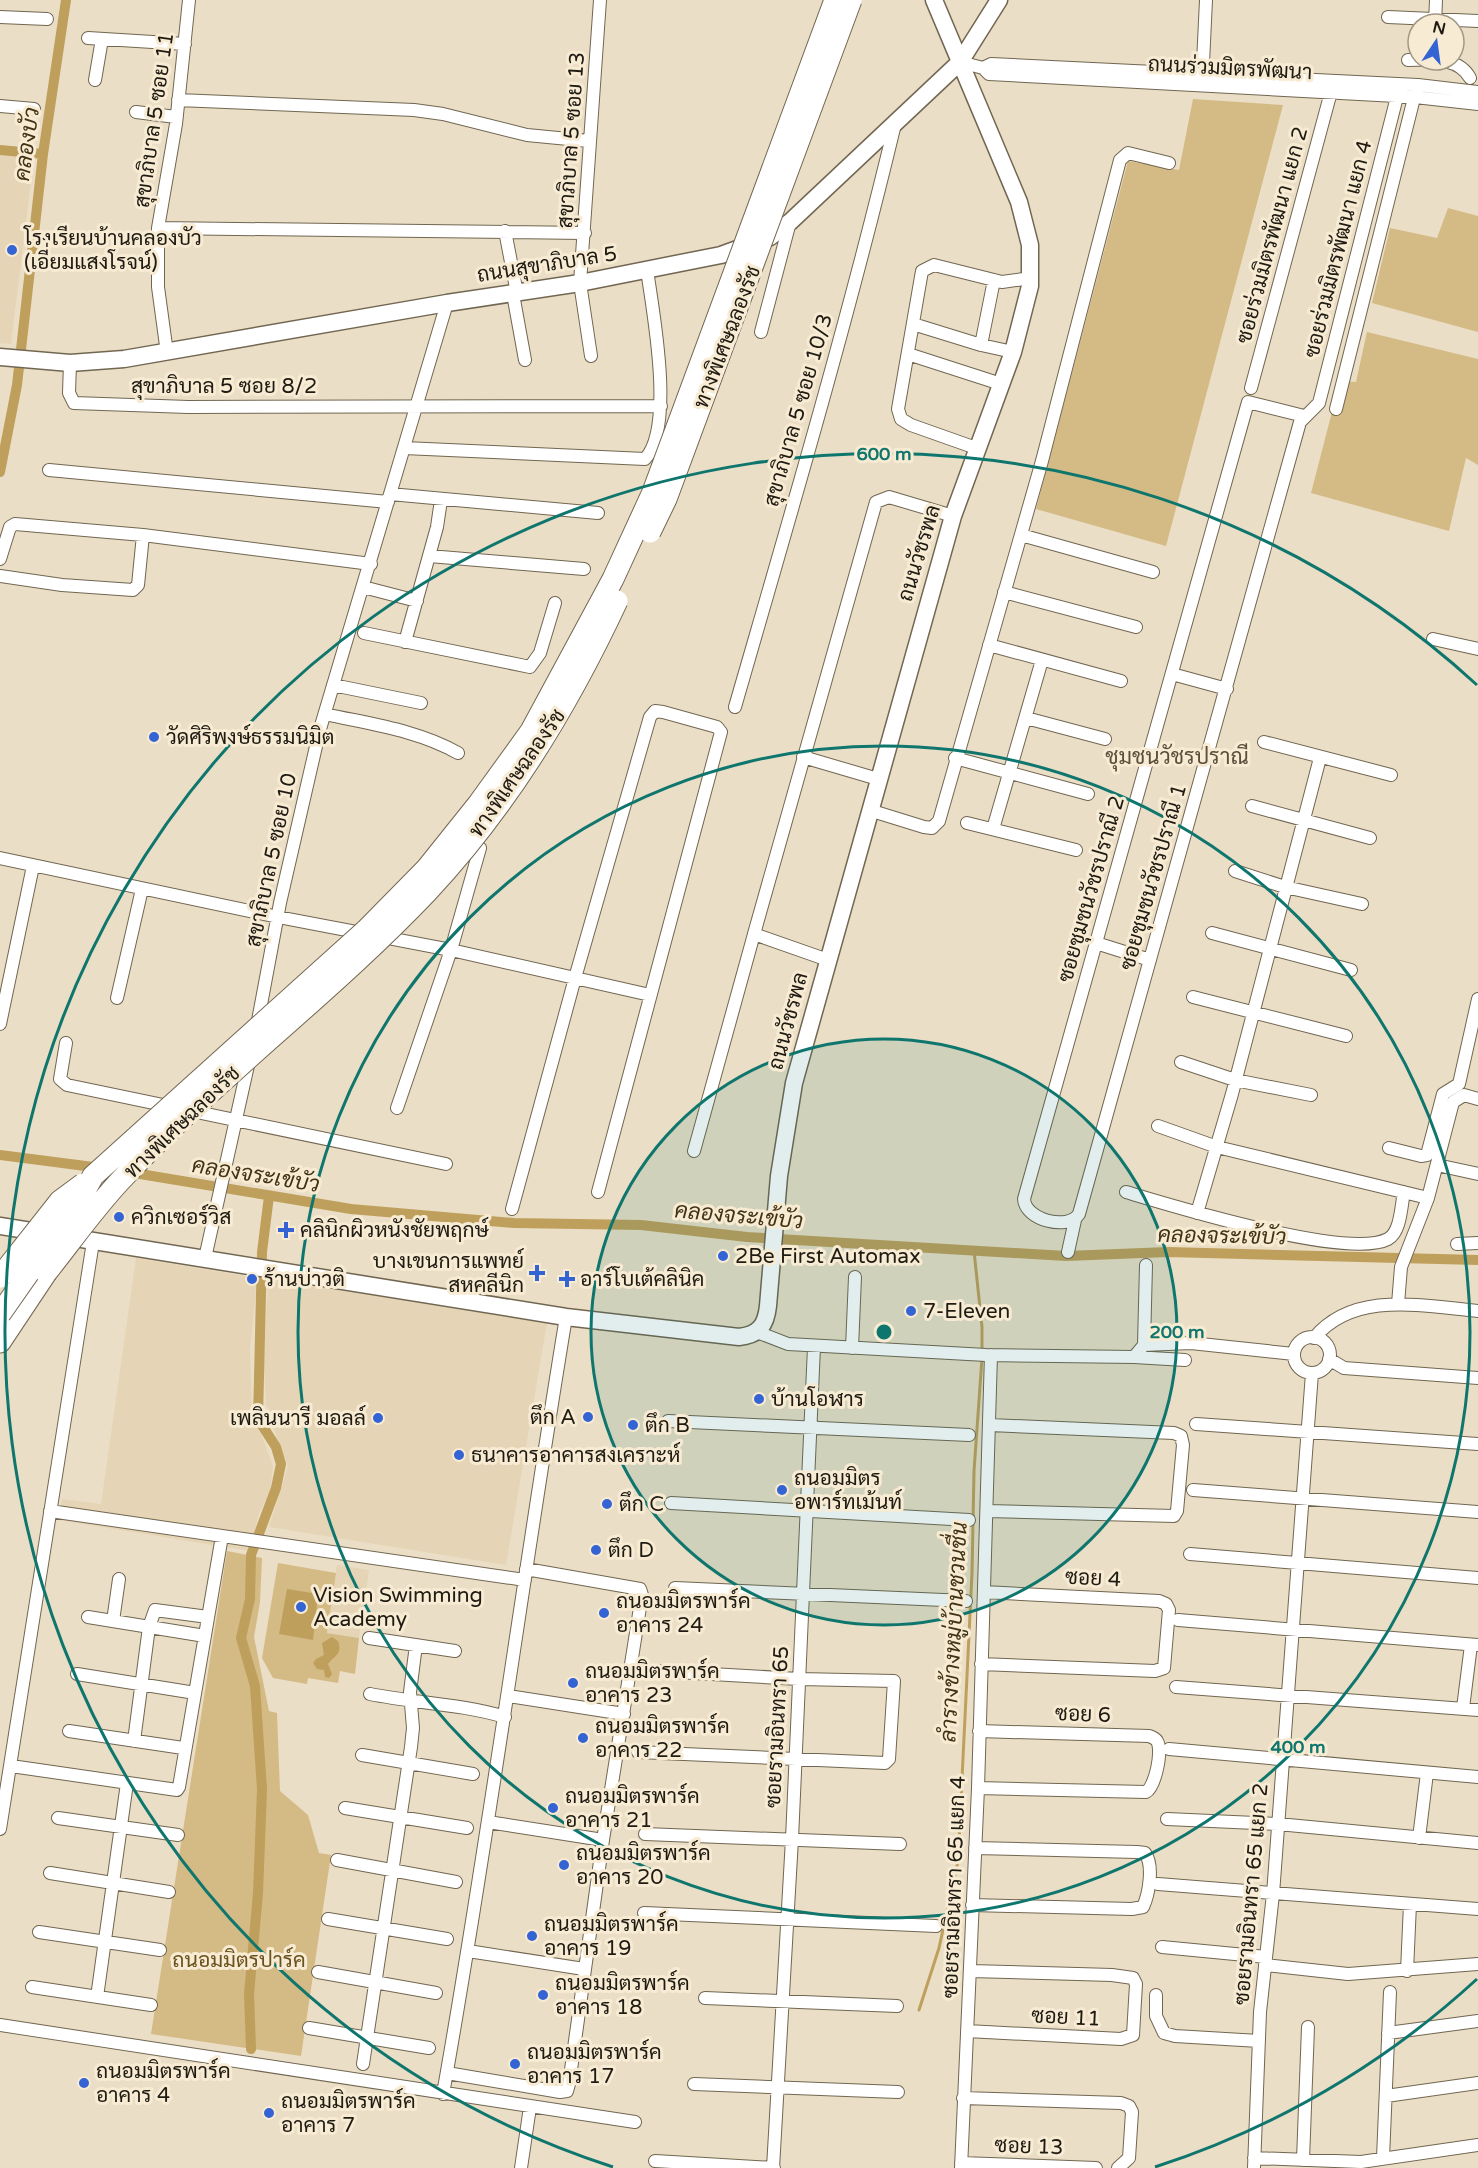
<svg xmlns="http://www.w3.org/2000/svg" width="1478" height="2168" font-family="'Varela Round',Sarabun,sans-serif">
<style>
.built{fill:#e5d5b6}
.green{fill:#d4ba85}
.water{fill:#bf9f5c}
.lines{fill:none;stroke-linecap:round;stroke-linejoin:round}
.stream{stroke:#bf9f5c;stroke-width:3}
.canal{stroke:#bf9f5c;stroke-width:10}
.street-casing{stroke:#716651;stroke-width:14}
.secondary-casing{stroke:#716651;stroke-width:19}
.highway-casing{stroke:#716651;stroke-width:23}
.street{stroke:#fff;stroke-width:12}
.secondary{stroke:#fff;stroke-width:16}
.highway{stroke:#fff;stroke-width:21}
.highway-bridge-casing{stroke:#716651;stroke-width:23;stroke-linecap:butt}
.highway-bridge{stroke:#fff;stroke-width:21}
.ring{fill:none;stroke:#0f766e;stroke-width:3}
.poi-dot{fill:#3463d3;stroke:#f8ebd3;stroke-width:2}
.labels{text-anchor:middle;stroke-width:6;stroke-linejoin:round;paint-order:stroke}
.street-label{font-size:21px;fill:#1f1b12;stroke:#f8ebd3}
.poi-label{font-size:21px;fill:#1f1b12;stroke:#f8ebd3;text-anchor:start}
.park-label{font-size:21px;fill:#69521f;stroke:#f8ebd3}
.water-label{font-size:22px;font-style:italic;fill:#413315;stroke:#f8ebd3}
.neighbourhood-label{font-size:22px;fill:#5a4f3b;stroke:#f8ebd3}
.centre{fill:#0f766e;stroke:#f8ebd3;stroke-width:3}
.ring-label{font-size:18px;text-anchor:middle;font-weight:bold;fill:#0f766e;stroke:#f8ebd3;stroke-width:6;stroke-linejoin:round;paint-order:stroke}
</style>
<rect width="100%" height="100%" fill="#ebdec6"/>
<path class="built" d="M0,153L34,157L11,344L0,343Z
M136,1258L257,1278L250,1350L252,1421L261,1433L273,1466L270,1491L259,1513L249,1551L58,1520L62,1499L101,1504Z
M268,1279L547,1323L506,1565L269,1527L288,1466L273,1427V1415L266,1406L264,1363Z
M337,1565L369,1570L359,1638L327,1633Z"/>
<path class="green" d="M1193,99L1283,105L1166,546L1036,509L1128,161L1179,170Z
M1448,208L1478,216V332L1372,303L1390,228L1437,238Z
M1367,332L1478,359V465L1466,458L1449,531L1311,493L1340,381L1356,382Z
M227,1551L262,1558L260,1602L254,1637L269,1711L277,1713L280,1791L308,1815L319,1853L331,1855L301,2056L151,2034Z
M278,1563L336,1573L327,1633L359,1638L355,1674L340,1671L338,1683L308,1678L307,1684L273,1678L262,1658Z"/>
<path class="water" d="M287,1589L318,1594L313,1640L279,1634Z
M332,1637L338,1641C343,1654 334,1656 328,1664L332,1674L329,1678L325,1677L324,1670L317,1669L313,1663L316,1659L324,1655L322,1643Z"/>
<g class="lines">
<path class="stream" d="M974,1251L982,1327V1351
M919,2010L939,1948L958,1861L972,1573L974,1471L982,1358"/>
<path class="canal" d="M0,150L43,154
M0,472L17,385L43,154L66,0
M0,1155L101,1168
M128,1172L351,1209L514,1223L641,1225L747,1237L1066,1256L1168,1252L1478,1260
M251,2049L249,1994L258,1893L262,1789L255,1686L241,1638L250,1599L251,1555L276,1488L281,1464L276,1447L258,1419L262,1252L269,1196"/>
<g class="street-casing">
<path id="street" d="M0,17L47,19
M1388,17L1478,21
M1435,24L1436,0
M88,38L185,44
M1408,60C1430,60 1458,56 1470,78
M960,62L983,68L989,74L1415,97L1478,104
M1203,63L1206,0
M983,68L991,64L1418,85L1478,92
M95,80L102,39
M178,100L414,110L443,114L527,135L589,141
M0,106L34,109
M136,112L176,117
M158,228L585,233
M505,231L517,293
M513,294L525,360
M913,324L981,345L1013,352
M761,332L790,222
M981,345L994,280
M167,353L158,287V228L176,124L189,0
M908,354L1001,384
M591,356L580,283L600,0
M70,363L69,393L74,403L188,407L661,406
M1251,388L1331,92
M1336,409L1416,90
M1304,416L1248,402L1024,1199C1025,1220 1068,1231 1079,1214L1300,422L1319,403L1400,85
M404,448L645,459C675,427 653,312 647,270
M976,448L911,425L901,419L898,409L922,271L934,265L1002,282L1031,278
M49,470L388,502
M390,494L598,513
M1021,535L1153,572
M429,556L584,569
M0,559L10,527L15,524L143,535L371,564
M0,576L62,585L133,590L138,585L143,535
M363,587L417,601
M1004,592L1136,627
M364,633L530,667L540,653L555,603
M1433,639L1478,649
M405,642L437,527L441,500
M989,645L1121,681
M1172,674L1227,689
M333,685L421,703
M735,707C791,513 848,320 895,124
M325,714C369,724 418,730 458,753
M1026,718L1105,739
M1264,742L1391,775
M803,757L878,779
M955,758L1088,794
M1252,806L1370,838
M869,810L924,827L932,828L939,821L1042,461L1120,160L1128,153L1169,163
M967,823L1076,850
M993,829L1042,660
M480,848L451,950L650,995
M0,858L278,917L451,950L397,1108
M1235,871L1285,887L1362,904
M1212,933L1351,970
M754,934L876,502L889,497L953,516
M1096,943L1150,960
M1193,997L1346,1036
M117,998L142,889
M0,1024L33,866
M257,1026L280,903L320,729L447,303
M66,1043L60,1079L67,1085L446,1164
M1181,1062L1235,1080L1311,1095
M1158,1126L1217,1147L1428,1198
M1389,1148L1421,1156L1427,1155L1443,1094L1459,1084L1478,999
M694,1151L754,934L828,960
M1437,1165L1478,1174
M1126,1192C1173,1206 1348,1260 1388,1239C1401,1232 1401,1206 1404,1192
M512,1209L575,978L650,717L655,711L663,712L717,727L721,732L598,1192
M1197,1213L1232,1094L1320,758
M1457,1244L1478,1243
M1068,1252L1075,1220
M205,1258L249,1061
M1398,1304L1401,1267L1428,1198L1453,1102L1464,1095L1478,1099
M757,1332L788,1344L986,1355L1134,1357L1144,1345L1191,1343L1294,1354
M1294 1355a18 18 0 1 1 36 0a18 18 0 1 1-36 0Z
M1314,1338C1354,1290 1423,1306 1478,1311
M1144,1345L1146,1265
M852,1348L855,1277
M1134,1357L1185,1360
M1329,1359L1344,1368L1478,1378
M668,1421L969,1435
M1196,1424L1478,1444
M1193,1490L1478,1512
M671,1503L969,1520
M50,1511L525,1580
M987,1511L1174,1516L1177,1511L1183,1445L1181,1436L1174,1433L990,1425
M1190,1554L1478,1578
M675,1588L966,1601
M88,1617L205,1636
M1178,1620L1478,1645
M113,1621L119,1579
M369,1638L455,1651
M981,1664L1155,1671L1164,1668L1169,1610L1166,1604L1159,1601L984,1592
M77,1674L189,1692
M1176,1687L1478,1710
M370,1694C415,1703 462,1704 505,1717
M508,1696L624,1714
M1463,1708L1471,1645
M69,1731L183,1748
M134,1741L149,1627L155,1610L208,1617
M1169,1749L1478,1777
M638,1752L885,1763L889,1759L894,1681L799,1679L659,1671
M362,1755L473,1774
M11,1766L177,1790L179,1787L222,1536
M978,1788L1146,1792C1155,1787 1163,1751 1157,1741C1155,1738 1152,1737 1149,1736L979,1731
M345,1808L467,1828
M58,1818L178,1835
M1167,1819L1278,1824L1478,1843
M488,1822L603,1840
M0,1829L93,1242
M645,1834L900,1844
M1419,1838L1427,1773
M337,1860L456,1882
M50,1873L169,1892
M1158,1884L1478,1909
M972,1905L1132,1909L1143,1907C1149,1894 1154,1865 1145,1853L1137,1852L975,1848
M644,1913L936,1926
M328,1919L447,1939
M39,1932L160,1950
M1162,1947L1266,1957
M468,1951L584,1969
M1265,1965L1348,1974L1478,1964
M1407,1971L1410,1904
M318,1972L436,1993
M32,1987L151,2005
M1156,1995V2016L1164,2033L1175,2036L1259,2041
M97,1997L127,1783
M705,1998L897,2006
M0,2025L635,2122
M309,2028L429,2048
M967,2031L1121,2039L1133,2035L1136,1984L1133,1978L1112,1975L970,1971
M1388,2033L1478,2021
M363,2064L411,1747L413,1728L410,1692L416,1645
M447,2073L560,2092L567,2091L569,2084L603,1840L642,1595L640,1589L526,1569
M694,2084L898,2092
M443,2094C489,1836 523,1576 566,1317
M1386,2096L1478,2083
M963,2098L1121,2103L1129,2106L1132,2112L1129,2158L1118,2168
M1254,2158L1361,2162L1478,2145
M1383,2158L1390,1992
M1303,2160L1308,2027
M655,2161L774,2168
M961,2163L1096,2168
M521,2168L530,2107
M773,2168L792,1839L814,1347
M961,2168L978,1788L991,1355
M1254,2168L1260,2012L1273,1894L1312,1373"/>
</g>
<g class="secondary-casing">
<path id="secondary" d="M0,357L70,363L124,359L447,303L580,283L721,255L770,237L790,222L960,62L999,0
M0,1226L566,1317L739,1337C759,1335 766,1325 768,1306L779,1176L794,1083L953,516L1013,352L1030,286V245L1019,202L934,0"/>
</g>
<g class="highway-casing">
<path id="highway" d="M0,1342L46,1273"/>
</g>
<use href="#street" class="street"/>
<use href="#secondary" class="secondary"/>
<use href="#highway" class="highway"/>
<g class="highway-bridge-casing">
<path id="highway-bridge" d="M650,532L666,499L851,0
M46,1273C70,1243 93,1210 120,1181C216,1078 330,994 427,892C507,807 568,706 617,601
M0,1277L60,1201L83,1184
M0,1314L79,1201L93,1176L366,930L427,868L479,803L531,731L613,579L653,492L835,0"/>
</g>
<use href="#highway-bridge" class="highway-bridge"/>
</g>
<circle cx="884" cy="1332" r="293" fill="#0f766e" fill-opacity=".12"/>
<g class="ring">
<circle cx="884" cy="1332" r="293"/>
<circle cx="884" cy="1332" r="586"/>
<path d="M1477 1979A878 878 0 0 1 1155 2167M613 2167A878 878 0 1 1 1477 685"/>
</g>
<g class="poi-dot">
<circle cx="12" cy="250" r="6"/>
<circle cx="154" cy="737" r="6"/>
<circle cx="119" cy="1217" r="6"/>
<path d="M283 1221h6v6h6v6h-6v6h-6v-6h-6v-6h6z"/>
<circle cx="723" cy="1256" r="6"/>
<path d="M534 1264h6v6h6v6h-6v6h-6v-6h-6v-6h6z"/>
<circle cx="252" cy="1279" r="6"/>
<path d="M564 1270h6v6h6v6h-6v6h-6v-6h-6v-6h6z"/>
<circle cx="911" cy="1311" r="6"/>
<circle cx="759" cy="1399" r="6"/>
<circle cx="588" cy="1417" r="6"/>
<circle cx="378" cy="1418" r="6"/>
<circle cx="633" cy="1425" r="6"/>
<circle cx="459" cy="1455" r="6"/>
<circle cx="782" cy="1490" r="6"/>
<circle cx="607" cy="1504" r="6"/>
<circle cx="596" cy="1550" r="6"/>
<circle cx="301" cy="1607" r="6"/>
<circle cx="604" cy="1613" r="6"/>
<circle cx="573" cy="1683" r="6"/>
<circle cx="583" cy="1738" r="6"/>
<circle cx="553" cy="1808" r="6"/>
<circle cx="564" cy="1865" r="6"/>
<circle cx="532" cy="1936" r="6"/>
<circle cx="543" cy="1995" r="6"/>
<circle cx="515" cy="2064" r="6"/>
<circle cx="84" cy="2083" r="6"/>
<circle cx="269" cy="2113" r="6"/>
</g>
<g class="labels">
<g class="street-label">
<text transform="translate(1230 68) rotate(3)" y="7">ถนนร่วมมิตรพัฒนา</text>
<text transform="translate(154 120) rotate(-82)" y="7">สุขาภิบาล 5 ซอย 11</text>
<text transform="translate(571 140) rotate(-86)" y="7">สุขาภิบาล 5 ซอย 13</text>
<text transform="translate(1272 235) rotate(-75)" y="7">ซอยร่วมมิตรพัฒนา แยก 2</text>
<text transform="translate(1338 249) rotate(-76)" y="7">ซอยร่วมมิตรพัฒนา แยก 4</text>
<text transform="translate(547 264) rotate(-9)" y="7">ถนนสุขาภิบาล 5</text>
<text transform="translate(727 337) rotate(-69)" y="7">ทางพิเศษฉลองรัช</text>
<text x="224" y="393">สุขาภิบาล 5 ซอย 8/2</text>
<text transform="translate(798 410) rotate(-74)" y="7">สุขาภิบาล 5 ซอย 10/3</text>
<text transform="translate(919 553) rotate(-73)" y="7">ถนนวัชรพล</text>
<text transform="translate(517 773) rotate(-55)" y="7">ทางพิเศษฉลองรัช</text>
<text transform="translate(271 860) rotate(-78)" y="7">สุขาภิบาล 5 ซอย 10</text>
<text transform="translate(1153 877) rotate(-74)" y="7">ซอยชุมชนวัชรปราณี 1</text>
<text transform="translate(1091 889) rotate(-74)" y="7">ซอยชุมชนวัชรปราณี 2</text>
<text transform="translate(788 1021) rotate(-75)" y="7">ถนนวัชรพล</text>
<text transform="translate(182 1122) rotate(-44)" y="7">ทางพิเศษฉลองรัช</text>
<text transform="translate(1093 1578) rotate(3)" y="7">ซอย 4</text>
<text transform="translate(1083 1714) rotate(2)" y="7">ซอย 6</text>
<text transform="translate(777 1727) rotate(-87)" y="7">ซอยรามอินทรา 65</text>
<text transform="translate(954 1887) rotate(-88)" y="7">ซอยรามอินทรา 65 แยก 4</text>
<text transform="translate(1251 1894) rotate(-85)" y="7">ซอยรามอินทรา 65 แยก 2</text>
<text transform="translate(1066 2017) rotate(3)" y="7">ซอย 11</text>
<text transform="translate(1029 2146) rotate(2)" y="7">ซอย 13</text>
</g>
<g class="poi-label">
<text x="24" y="245">โรงเรียนบ้านคลองบัว<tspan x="24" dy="24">(เอี่ยมแสงโรจน์)</tspan></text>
<text x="166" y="744">วัดศิริพงษ์ธรรมนิมิต</text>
<text x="131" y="1224">ควิกเซอร์วิส</text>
<text x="300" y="1237">คลินิกผิวหนังชัยพฤกษ์</text>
<text x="735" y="1263">2Be First Automax</text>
<text x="524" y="1268" text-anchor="end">บางเขนการแพทย์<tspan x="524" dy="24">สหคลีนิก</tspan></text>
<text x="264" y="1286">ร้านบ่าวติ</text>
<text x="580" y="1286">อาร์โบเต้คลินิค</text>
<text x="923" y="1318">7-Eleven</text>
<text x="771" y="1406">บ้านโอฬาร</text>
<text x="576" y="1424" text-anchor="end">ตึก A</text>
<text x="366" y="1425" text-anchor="end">เพลินนารี มอลล์</text>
<text x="645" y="1432">ตึก B</text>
<text x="471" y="1462">ธนาคารอาคารสงเคราะห์</text>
<text x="794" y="1485">ถนอมมิตร<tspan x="794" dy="24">อพาร์ทเม้นท์</tspan></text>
<text x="619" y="1511">ตึก C</text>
<text x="608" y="1557">ตึก D</text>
<text x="313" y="1602">Vision Swimming<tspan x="313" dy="24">Academy</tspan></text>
<text x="616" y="1608">ถนอมมิตรพาร์ค<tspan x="616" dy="24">อาคาร 24</tspan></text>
<text x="585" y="1678">ถนอมมิตรพาร์ค<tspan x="585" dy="24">อาคาร 23</tspan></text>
<text x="595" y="1733">ถนอมมิตรพาร์ค<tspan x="595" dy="24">อาคาร 22</tspan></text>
<text x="565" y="1803">ถนอมมิตรพาร์ค<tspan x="565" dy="24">อาคาร 21</tspan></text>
<text x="576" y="1860">ถนอมมิตรพาร์ค<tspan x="576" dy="24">อาคาร 20</tspan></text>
<text x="544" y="1931">ถนอมมิตรพาร์ค<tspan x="544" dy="24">อาคาร 19</tspan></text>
<text x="555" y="1990">ถนอมมิตรพาร์ค<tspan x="555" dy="24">อาคาร 18</tspan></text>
<text x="527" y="2059">ถนอมมิตรพาร์ค<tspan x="527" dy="24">อาคาร 17</tspan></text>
<text x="96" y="2078">ถนอมมิตรพาร์ค<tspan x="96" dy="24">อาคาร 4</tspan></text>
<text x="281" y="2108">ถนอมมิตรพาร์ค<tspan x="281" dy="24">อาคาร 7</tspan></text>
</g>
<g class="park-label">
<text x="239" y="1967">ถนอมมิตรปาร์ค</text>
</g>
<g class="water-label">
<text transform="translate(26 144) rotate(-82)" y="8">คลองบัว</text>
<text transform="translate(256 1174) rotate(9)" y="8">คลองจระเข้บัว</text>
<text transform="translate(739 1215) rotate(5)" y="8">คลองจระเข้บัว</text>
<text transform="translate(1222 1235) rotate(1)" y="8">คลองจระเข้บัว</text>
<text transform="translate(953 1632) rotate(-87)" y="8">ลำรางข้างหมู่บ้านชวนชื่น</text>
</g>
<g class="neighbourhood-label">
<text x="1177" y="764">ชุมชนวัชรปราณี</text>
</g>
</g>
<circle cx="884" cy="1332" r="9" class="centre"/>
<g class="ring-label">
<text x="884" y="460">600 m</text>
<text x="1177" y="1338">200 m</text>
<text x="1298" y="1753">400 m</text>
</g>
<g transform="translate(1436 42) rotate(13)"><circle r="28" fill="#f8ebd3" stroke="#a19886" stroke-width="1.5"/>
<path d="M0-4.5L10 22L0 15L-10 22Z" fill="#3463d3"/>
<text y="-9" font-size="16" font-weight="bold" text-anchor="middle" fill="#1f1b12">N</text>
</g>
</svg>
